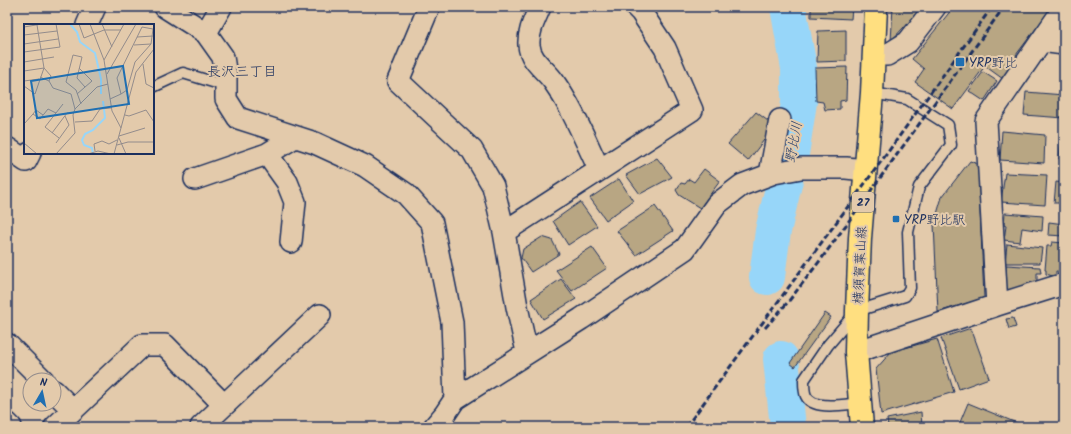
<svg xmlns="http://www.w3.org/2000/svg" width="1071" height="434" font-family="Kalam,'Klee One',sans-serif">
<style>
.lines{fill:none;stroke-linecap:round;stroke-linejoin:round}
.river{stroke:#97d6f9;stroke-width:36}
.building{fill:#b8a683;stroke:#1b2f5e}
.service-casing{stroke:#1b2f5e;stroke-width:13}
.minor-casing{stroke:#1b2f5e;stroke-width:24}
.primary-casing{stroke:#1b2f5e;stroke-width:25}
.service{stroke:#e3caab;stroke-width:10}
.minor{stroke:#e3caab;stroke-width:21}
.primary{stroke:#ffdf80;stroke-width:22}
.rail{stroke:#1b2f5e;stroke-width:3;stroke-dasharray:6 3;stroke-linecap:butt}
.poi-dot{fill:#1f6fb2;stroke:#e3caab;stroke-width:1.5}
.labels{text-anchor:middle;stroke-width:4;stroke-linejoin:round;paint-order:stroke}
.shield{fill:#e3caab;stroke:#575e75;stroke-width:1}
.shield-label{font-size:12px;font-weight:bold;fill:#1b2f5e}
.poi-label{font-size:13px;fill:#1b2f5e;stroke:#e3caab;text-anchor:start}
.street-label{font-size:13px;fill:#1b2f5e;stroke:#e3caab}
.neighbourhood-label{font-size:14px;fill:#1b2f5e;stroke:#e3caab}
.water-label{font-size:14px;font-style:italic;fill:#27406e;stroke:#e3caab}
.inset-river{fill:none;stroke:#97d6f9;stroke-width:2}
.inset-road{fill:none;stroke:#938c8c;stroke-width:1}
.view{fill:#1f6fb2;fill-opacity:0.15;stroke:#1f6fb2;stroke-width:2}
.inset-edge{fill:none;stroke:#1b2f5e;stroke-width:2}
</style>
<rect width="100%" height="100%" fill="#e3caab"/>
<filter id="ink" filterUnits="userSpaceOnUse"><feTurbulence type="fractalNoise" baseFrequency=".025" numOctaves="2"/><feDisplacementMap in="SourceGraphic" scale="8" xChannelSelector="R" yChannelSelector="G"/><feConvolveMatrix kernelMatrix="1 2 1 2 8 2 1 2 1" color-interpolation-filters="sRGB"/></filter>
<g filter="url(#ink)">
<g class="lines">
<path class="river" d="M767,277L773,231L791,154L799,102V68L788,7
M781,359L788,427"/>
</g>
<path class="building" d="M811,7H852L851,19L811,17Z
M893,7H925L907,29L904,27L891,41Z
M956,7H1052L1016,55L1020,57L1003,79L985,66L953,109L915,82L924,69L912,59L952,9L954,10Z
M846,30V61L817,62L818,31Z
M847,67L846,100L840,101V109L825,110L823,102L816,101L815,68Z
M983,72L997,81L984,101L969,91Z
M1026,92L1064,95V118L1024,115Z
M756,112L772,124L766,130L770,132L748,161L728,144Z
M1002,131L1045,135L1044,163L1000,160Z
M1061,135H1064V160L1059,159Z
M657,158L672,177L640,194L626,175Z
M970,161L976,163V166H978L984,298L938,312L934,224L942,197Z
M704,169L720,181L700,208L679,195L676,190L681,183L685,184L689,179L694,182Z
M1005,173L1047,175L1045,205L1001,202Z
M619,179L633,201L606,220L590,198Z
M1056,182L1064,183V203H1054Z
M580,202L597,226L568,245L553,221Z
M655,206L673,231L636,255L617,231Z
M1005,213L1043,216L1042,231L1022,228L1020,242L1004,240L1006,226L1004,225Z
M1049,222L1064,224V236L1048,235Z
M542,237L552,240L559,254L531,272L521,258L523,249Z
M1052,242L1064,243V272L1056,271V277L1046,274V270H1045L1047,246H1051Z
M1007,244L1042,248L1040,263H1005Z
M592,247L607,268L572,291L556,270Z
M1006,265L1040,267L1041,273H1037V282H1034L1010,291L1006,288Z
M561,279L576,299L543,319L531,299Z
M825,313L831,317L795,367L790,363Z
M1013,318L1016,327L1009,329L1006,319Z
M971,328L989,378L959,389L941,338Z
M937,339L954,392L881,414L876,369L891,352Z
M968,403L1024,426V427H958Z
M921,412L922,427H888L887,419Z"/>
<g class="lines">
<g class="service-casing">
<path id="service" d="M153,87L183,73L226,86
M860,403C846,404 813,411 806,396C804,392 804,385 804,380L828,345L857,311L905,296L910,288L908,232L919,187L951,145L948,125L907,99L872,93"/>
</g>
<g class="minor-casing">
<path id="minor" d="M165,7L206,33L223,57L226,76V99L238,118L315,143L365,166L406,194L432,223L452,322L455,399
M429,7L398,81L472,150L493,186L504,232L517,307L527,352
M540,7C535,19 528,31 529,45C530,61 546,70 554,82C573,109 585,140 599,169
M87,25L95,7
M206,33L221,7
M1041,41L1064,44
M874,53L887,55L908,42L935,7
M7,148L26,161L30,153
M267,154L287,182L295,202L291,242
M770,174L780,120
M195,179L267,154L295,137
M504,232L692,110L665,48L641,12L636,7
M997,305L1064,284
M7,344L43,380
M856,352L997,305L986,121L1064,8
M54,391L73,410
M7,423L11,427
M55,427L142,345H165L224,405
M201,427L320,315
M434,427L445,414L455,399L581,319L685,249L717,204L742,185L774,173L801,168H846L865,170"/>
</g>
<g class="primary-casing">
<path id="primary" d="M862,427L856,352L857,311L860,238L872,93L876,7"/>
</g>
<use href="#service" class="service"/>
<use href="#minor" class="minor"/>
<use href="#primary" class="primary"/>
<path class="rail" d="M765,328L788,302L822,258L1004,7
M686,427L888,152L992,7"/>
</g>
</g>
<g class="poi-dot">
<rect x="955" y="57" width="10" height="10" rx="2"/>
<rect x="892" y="215" width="8" height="8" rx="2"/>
</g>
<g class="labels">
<rect class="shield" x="852" y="192" width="22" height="20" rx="3"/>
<g class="shield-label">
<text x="863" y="206">27</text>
</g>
<g class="poi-label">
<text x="969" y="67">YRP野比</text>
<text x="904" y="224">YRP野比駅</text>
</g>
<g class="street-label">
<text transform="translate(859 265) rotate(-87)" y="5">横須賀葉山線</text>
</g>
<g class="neighbourhood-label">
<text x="242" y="76">長沢三丁目</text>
</g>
<g class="water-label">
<text transform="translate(793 142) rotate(-80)" y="5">野比川</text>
</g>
</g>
<g transform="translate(24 24)">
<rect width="130" height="130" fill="#e3caab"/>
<path class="inset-river" d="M46,0L53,8L56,18L71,29L77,55V70M69,130L68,124L60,121L58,116L61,110L69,106L81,94L79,77"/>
<path class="inset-road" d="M55,0L60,14L80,6H97M66,0L80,36L88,87L97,104M78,0L88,23M0,3L18,0M0,11L33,7M113,13L129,12M0,20L34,15M110,21L127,20M0,28L36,23L32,0M80,36L100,0M0,38L30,33M119,40L122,60L130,64M0,47L20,44L27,52L25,57M83,50L112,0M16,53L25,57L29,64L47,70L51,85M0,57L15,55M0,62L11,70L20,44L13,1M53,70L68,57L55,44M86,75L97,70L93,54L118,3L129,5L127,20L111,38L103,66L97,70M57,80L52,66L42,58L49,31L58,33L53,54L61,63M9,90L12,86L19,91M101,91L105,92L122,86L130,98M51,98L68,97L76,85L87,84M0,100L9,90L16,95L24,85L32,89M28,109L43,89H49M95,112L121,104M35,114L21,103L39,80M95,114L102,130M0,119L13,130M32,119L45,101L41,92M93,121L104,118H130M71,127L70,120L78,117L85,120L93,116M32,130L51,109L49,91L51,85L73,63L84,60M64,130L74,127L87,130M90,130L112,48L130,25"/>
<path class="view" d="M99,42L105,80L13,94L7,57Z"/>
<rect width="130" height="130" class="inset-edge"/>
</g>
<rect width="1071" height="434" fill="none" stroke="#e3caab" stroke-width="24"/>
<rect x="12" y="12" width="1047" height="410" fill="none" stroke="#1b2f5e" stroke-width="1.5" filter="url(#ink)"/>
<g transform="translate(42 392) rotate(9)"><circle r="19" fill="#e3caab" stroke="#938c8c"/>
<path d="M0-3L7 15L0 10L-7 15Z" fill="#1f6fb2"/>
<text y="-6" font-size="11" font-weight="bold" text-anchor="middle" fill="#1b2f5e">N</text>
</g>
</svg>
